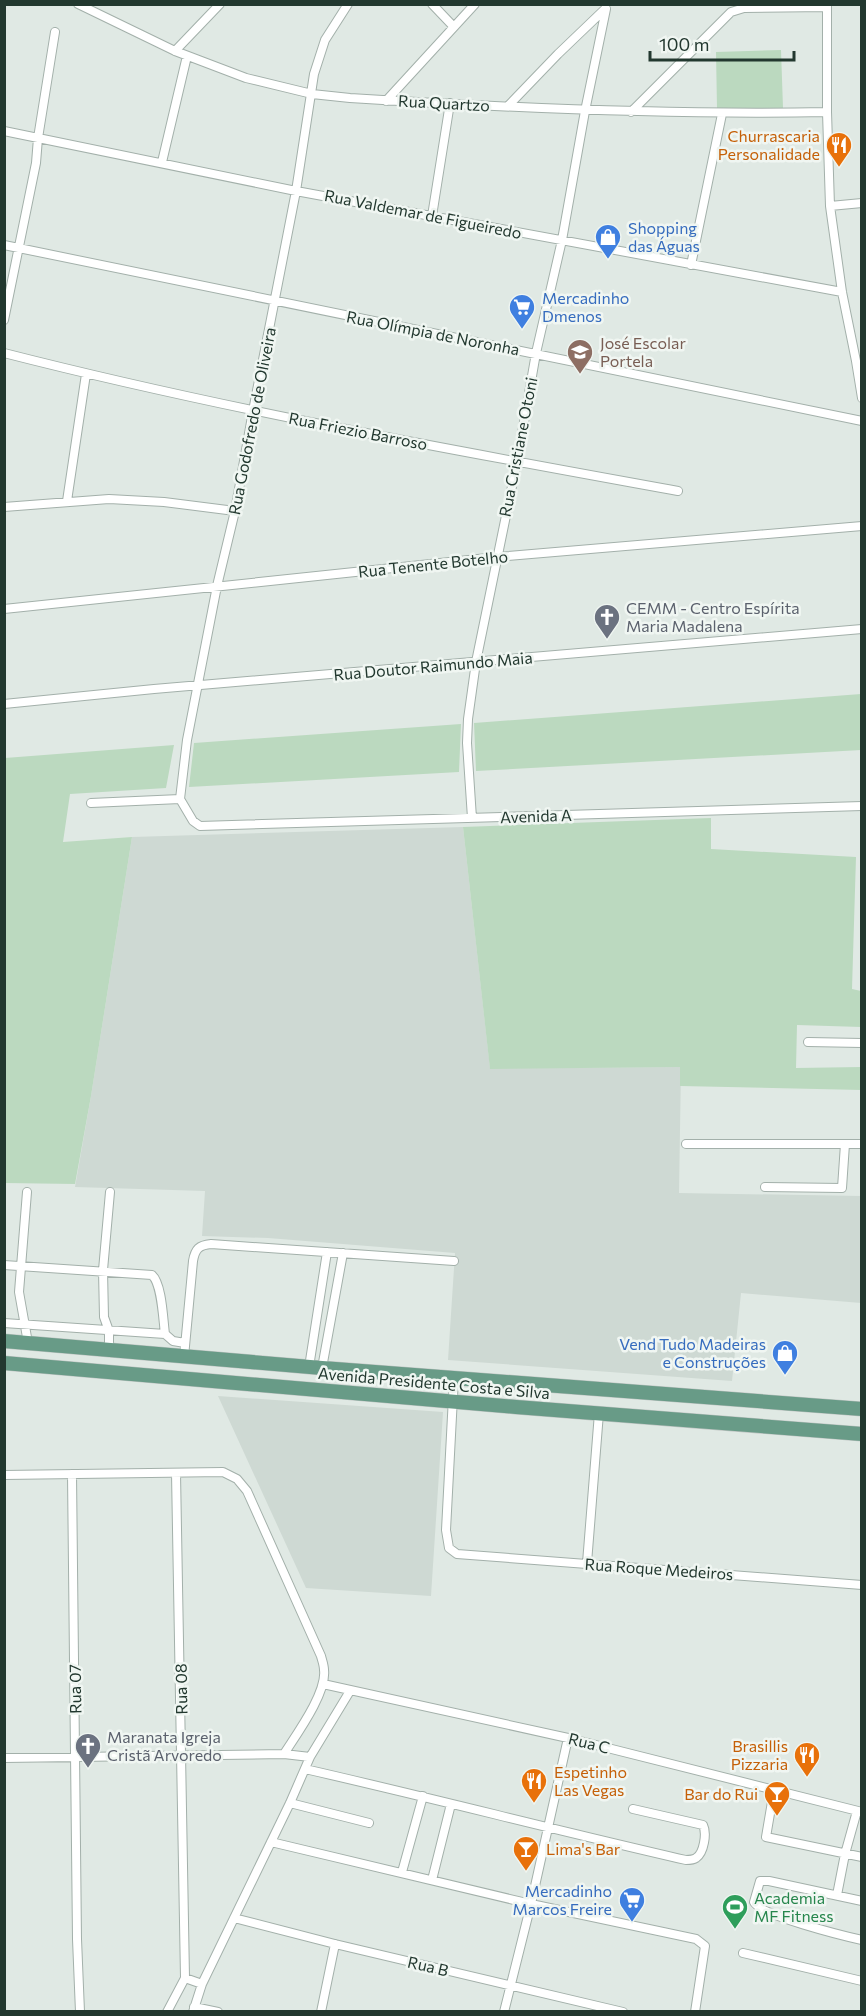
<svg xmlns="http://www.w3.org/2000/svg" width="866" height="2016" font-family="Commissioner,sans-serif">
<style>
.built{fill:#ced9d3}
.green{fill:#bbd9bf}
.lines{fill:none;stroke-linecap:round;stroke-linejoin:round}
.street-casing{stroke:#a3b0aa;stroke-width:10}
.primary-casing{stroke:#bdc3c1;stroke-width:15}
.street{stroke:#fff;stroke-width:8}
.primary{stroke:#689b87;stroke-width:14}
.labels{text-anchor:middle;stroke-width:5;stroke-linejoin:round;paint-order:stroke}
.street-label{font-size:16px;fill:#22382f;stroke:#f0f6f2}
.food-label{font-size:16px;fill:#c56008;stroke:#f0f6f2;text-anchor:end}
.shop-label{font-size:16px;fill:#366cbe;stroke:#f0f6f2;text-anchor:start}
.education-label{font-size:16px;fill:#785e54;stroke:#f0f6f2;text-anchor:start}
.worship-label{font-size:16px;fill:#5b616d;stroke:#f0f6f2;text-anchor:start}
.leisure-label{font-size:16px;fill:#27864d;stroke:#f0f6f2;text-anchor:start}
</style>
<rect width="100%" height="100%" fill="#e0e9e4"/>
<path class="built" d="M463,827L490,1068L681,1067L679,1193L861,1196V1303L741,1293L732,1381L448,1360L455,1253L268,1238L202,1236L205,1191L75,1187L91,1096L132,837Z
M218,1396L443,1412L431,1596L306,1588Z"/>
<path class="green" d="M781,50L783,108H717L716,52Z
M861,694V750L476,771L474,723Z
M461,724L459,772L189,787L194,743Z
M174,745L166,788L70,794L63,842L132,837L91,1096L75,1184L5,1183V758Z
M711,818V849L856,857L852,989L861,991V1027L797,1025L796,1068L861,1067V1090L680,1086V1067L490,1069L463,827Z"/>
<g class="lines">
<g class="street-casing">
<path id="street" d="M78,4L175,51L246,78L312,94L350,98C508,108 667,115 827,112
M348,4L325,40L314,74L296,191L253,411L235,511L217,586L187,740L180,799L193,821L200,826L862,806
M432,4L453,26
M827,4V112L830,206L842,292L856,361L862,398
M175,51L220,4
M386,101L475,4
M508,106L558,54L605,9
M631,112L731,12L744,8L827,7
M4,131L296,191L842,292
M162,162L187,56
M830,206L862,203
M432,216L450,103
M4,245L862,421
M691,265L722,114
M4,320L36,163L38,138L55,32
M4,353C227,410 453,450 678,491
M67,501L86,374
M4,507L109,499L164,502L235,511
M4,609L497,557L862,526
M4,704L154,689L862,629
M91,803L180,799
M472,818L467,743L468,719L476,662L517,462L536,353L562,240L585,111L606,9
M808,1042L862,1043
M686,1144H862
M765,1187L842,1188L845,1144
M27,1192L19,1292L28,1343
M4,1265L152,1275C162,1284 163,1319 165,1334
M4,1323L165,1334L173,1341L185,1343
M109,1350V1331L104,1317L103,1270L110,1192
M184,1357L193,1261C195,1249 199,1245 211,1244L454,1261
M309,1367L327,1252
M322,1368L343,1253
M454,1378L446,1530L449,1548L457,1554L862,1585
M72,1474L77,1939L80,2012
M4,1475L223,1472L237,1479L247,1491L321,1656C322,1660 324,1665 324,1670C327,1693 296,1735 284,1754
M587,1563L599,1413
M323,1684L568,1738L862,1812
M4,1758L284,1754L310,1757
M305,1769C432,1798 559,1831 686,1860C689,1860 693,1860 696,1858C704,1853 707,1833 703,1825L633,1809
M774,1790L766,1837L862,1857
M290,1803L369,1823
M271,1842L531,1904L696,1939L705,1946L695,2012
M402,1872L423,1796
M432,1880L451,1804
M837,1895L845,1854L857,1811
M862,1901L769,1881H760L754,1902C759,1915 844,1936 862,1940
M234,1918L335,1944L623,2012
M743,1953L862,1981
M185,1978L202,1984
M194,2007L218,2012
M167,2012L185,1978L176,1473
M193,2012L202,1984L290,1803L310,1757L350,1691
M321,2012L335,1944
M504,2012L531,1904L568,1738"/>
</g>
<g class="primary-casing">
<path id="primary" d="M4,1341L322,1368L862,1409
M4,1363L516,1407L862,1434"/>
</g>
<use href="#street" class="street"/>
<use href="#primary" class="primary"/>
</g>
<defs>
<g id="restaurant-pin" transform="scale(1.35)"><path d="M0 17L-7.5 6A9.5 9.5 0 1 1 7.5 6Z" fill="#e8710a" stroke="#f0f6f2"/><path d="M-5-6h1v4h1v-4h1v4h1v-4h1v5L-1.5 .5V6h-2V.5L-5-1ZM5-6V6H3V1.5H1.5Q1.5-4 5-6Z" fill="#fff"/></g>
<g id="shop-pin" transform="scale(1.35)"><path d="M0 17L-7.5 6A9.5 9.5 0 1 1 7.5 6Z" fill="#3f7fe0" stroke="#f0f6f2"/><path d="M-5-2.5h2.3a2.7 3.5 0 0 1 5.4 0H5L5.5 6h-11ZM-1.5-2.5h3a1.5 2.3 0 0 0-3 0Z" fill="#fff"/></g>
<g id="supermarket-pin" transform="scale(1.35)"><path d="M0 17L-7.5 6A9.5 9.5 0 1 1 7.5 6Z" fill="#3f7fe0" stroke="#f0f6f2"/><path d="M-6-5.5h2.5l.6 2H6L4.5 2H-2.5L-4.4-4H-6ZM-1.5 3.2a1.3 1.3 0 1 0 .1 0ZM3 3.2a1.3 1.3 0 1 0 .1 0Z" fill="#fff"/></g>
<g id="school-pin" transform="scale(1.35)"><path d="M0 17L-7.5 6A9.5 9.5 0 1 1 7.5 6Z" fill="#8d6e63" stroke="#f0f6f2"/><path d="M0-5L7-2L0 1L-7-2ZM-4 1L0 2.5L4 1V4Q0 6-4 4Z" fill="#fff"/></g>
<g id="church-pin" transform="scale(1.35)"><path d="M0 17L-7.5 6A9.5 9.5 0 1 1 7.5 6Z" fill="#6b7280" stroke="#f0f6f2"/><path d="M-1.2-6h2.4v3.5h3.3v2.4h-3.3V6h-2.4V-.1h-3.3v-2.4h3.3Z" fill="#fff"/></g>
<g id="bar-pin" transform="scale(1.35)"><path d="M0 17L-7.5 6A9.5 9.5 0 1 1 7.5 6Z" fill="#e8710a" stroke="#f0f6f2"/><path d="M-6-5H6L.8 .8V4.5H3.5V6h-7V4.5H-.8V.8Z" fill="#fff"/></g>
<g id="stadium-pin" transform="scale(1.35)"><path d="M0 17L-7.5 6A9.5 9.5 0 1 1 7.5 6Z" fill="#2e9e5b" stroke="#f0f6f2"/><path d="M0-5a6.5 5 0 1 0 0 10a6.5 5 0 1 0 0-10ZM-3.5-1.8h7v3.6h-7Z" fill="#fff"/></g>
</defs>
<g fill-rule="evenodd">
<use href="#restaurant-pin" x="839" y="145"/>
<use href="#shop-pin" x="608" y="237"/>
<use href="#supermarket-pin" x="522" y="307"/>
<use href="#school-pin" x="580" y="352"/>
<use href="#church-pin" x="607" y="617"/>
<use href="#shop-pin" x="785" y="1353"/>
<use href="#church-pin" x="88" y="1746"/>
<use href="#restaurant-pin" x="807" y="1755"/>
<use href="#restaurant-pin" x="534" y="1781"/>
<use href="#bar-pin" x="777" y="1794"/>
<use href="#bar-pin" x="526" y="1849"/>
<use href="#supermarket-pin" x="632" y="1900"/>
<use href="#stadium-pin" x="735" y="1907"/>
</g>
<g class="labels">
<g class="street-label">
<text transform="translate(444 103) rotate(3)" y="6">Rua Quartzo</text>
<text transform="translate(423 214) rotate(11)" y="6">Rua Valdemar de Figueiredo</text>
<text transform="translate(433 333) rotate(11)" y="6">Rua Olímpia de Noronha</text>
<text transform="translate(252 421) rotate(-79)" y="6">Rua Godofredo de Oliveira</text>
<text transform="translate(358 431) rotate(11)" y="6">Rua Friezio Barroso</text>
<text transform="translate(518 447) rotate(-79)" y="6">Rua Cristiane Otoni</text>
<text transform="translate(433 564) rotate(-6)" y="6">Rua Tenente Botelho</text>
<text transform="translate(433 666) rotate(-5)" y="6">Rua Doutor Raimundo Maia</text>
<text transform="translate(536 816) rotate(-2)" y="6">Avenida A</text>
<text transform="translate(434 1383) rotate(5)" y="6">Avenida Presidente Costa e Silva</text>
<text transform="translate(659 1569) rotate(4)" y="6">Rua Roque Medeiros</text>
<text transform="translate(75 1689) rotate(-91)" y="6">Rua 07</text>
<text transform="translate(181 1689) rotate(-91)" y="6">Rua 08</text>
<text transform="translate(589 1743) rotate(14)" y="6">Rua C</text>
<text transform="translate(428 1966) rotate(13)" y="6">Rua B</text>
</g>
<g class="food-label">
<text x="820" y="142">Churrascaria<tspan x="820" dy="18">Personalidade</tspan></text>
<text x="788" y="1752">Brasillis<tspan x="788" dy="18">Pizzaria</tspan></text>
<text x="554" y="1778" text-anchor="start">Espetinho<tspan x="554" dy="18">Las Vegas</tspan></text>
<text x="758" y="1800">Bar do Rui</text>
<text x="546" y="1855" text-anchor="start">Lima's Bar</text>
</g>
<g class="shop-label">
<text x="628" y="234">Shopping<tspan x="628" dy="18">das Águas</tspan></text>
<text x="542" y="304">Mercadinho<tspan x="542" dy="18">Dmenos</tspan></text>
<text x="766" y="1350" text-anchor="end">Vend Tudo Madeiras<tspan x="766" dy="18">e Construções</tspan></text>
<text x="612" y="1897" text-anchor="end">Mercadinho<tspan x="612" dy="18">Marcos Freire</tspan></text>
</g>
<g class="education-label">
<text x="600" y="349">José Escolar<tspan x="600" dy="18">Portela</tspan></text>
</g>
<g class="worship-label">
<text x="626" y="614">CEMM - Centro Espírita<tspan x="626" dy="18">Maria Madalena</tspan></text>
<text x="107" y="1743">Maranata Igreja<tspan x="107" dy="18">Cristã Arvoredo</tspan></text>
</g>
<g class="leisure-label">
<text x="754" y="1904">Academia<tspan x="754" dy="18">MF Fitness</tspan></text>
</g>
</g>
<rect width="866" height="2016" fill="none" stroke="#22382f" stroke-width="12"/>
<path d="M650 51v9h144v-9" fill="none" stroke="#22382f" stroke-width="3"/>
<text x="659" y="51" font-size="18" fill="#22382f" stroke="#f0f6f2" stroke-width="4.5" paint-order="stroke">100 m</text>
</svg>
